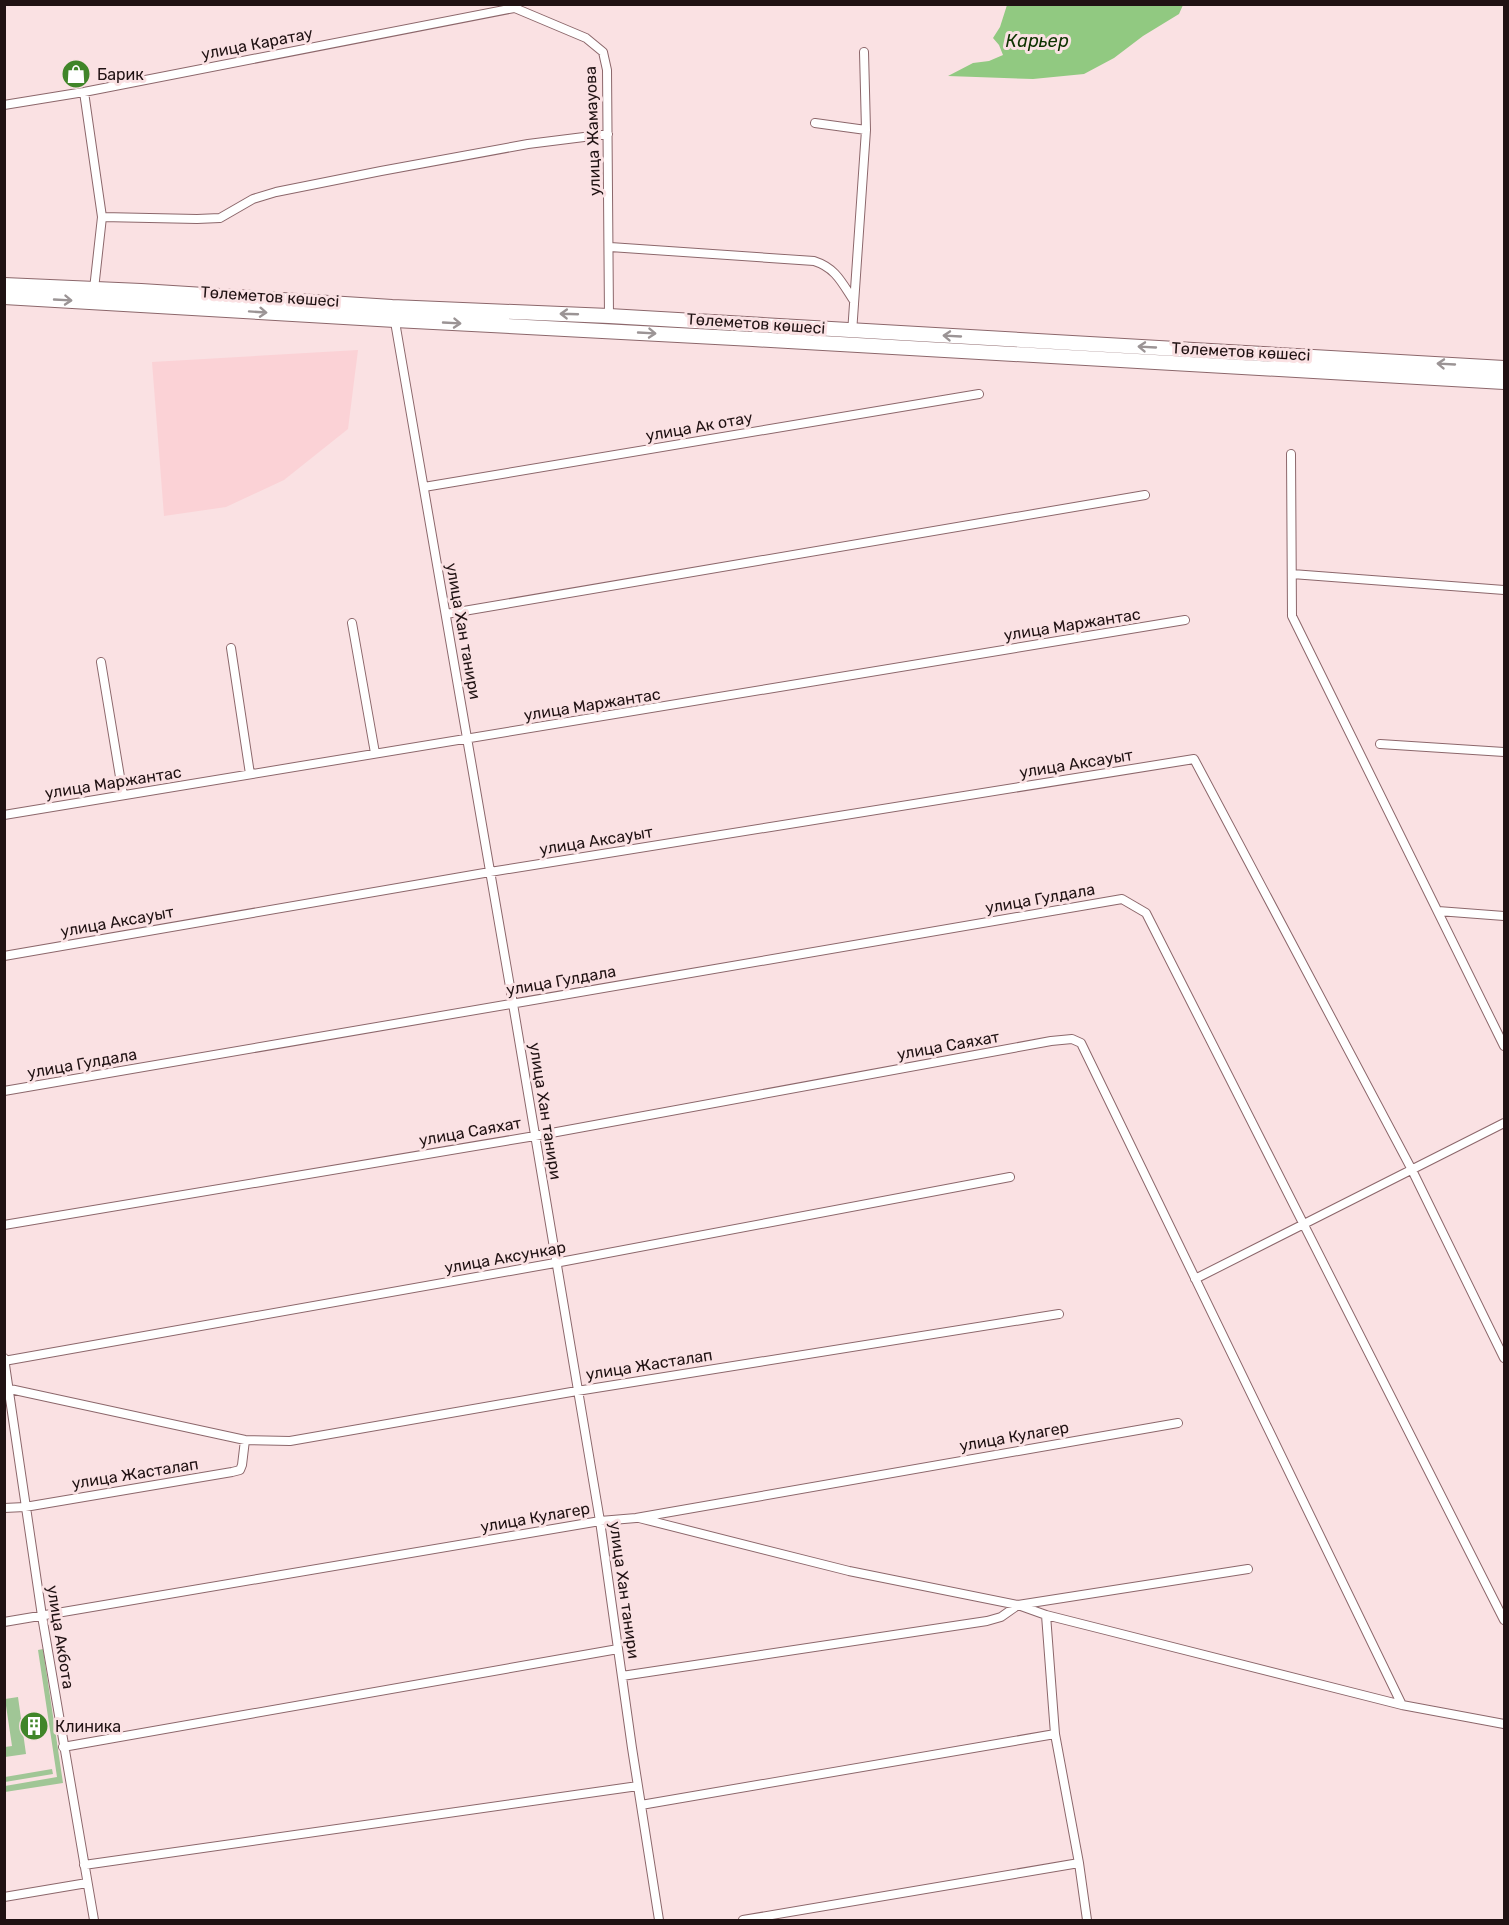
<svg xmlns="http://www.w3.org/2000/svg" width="1509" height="1925" font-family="Rubik,sans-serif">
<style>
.built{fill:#fbd2d6}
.green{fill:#a0c696}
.water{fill:#91c981}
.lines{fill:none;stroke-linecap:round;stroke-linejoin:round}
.minor-casing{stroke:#8c676b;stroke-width:10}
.primary-casing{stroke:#8c676b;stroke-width:16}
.minor{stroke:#fff;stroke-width:8}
.primary{stroke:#fff;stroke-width:14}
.oneway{stroke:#9b9495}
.labels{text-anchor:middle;stroke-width:6;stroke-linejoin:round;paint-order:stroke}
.street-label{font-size:16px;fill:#201213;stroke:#fae1e3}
.poi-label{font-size:16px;fill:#201213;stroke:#fae1e3;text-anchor:start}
.water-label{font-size:18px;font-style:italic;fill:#0e3301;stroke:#fae1e3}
</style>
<rect width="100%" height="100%" fill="#fae1e3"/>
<path class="built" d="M358,350L348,429L284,480L226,507L164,516L152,362Z"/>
<path class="green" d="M43,1649L63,1783L5,1792V1786L57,1777L38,1650Z
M18,1697L26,1754L5,1757V1747L12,1746L5,1699Z
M52,1769L53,1774L5,1782V1777Z"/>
<path class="water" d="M1007,5V4L1183,5L1179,14L1143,36L1114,58L1084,74L1033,79L948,76L973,63L989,61L1003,55L999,45L993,38L1000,27Z"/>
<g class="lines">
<g class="minor-casing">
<path id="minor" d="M510,6L586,38L603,52L607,70L609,316
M84,92L102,217L94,289
M4,105L84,92L514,8
M815,123L866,130
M102,217L197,219L220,218L253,199L276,192L381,171L528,144L608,134
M610,247L814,261C836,268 842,283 854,301
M394,316L513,1004L600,1521L632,1748L659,1920
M852,333L866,130L864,52
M1291,454L1292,616L1504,1046
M424,487L979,394
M1292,574L1504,590
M446,614L1145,495
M352,623L375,753
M231,648L250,774
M101,662L123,795
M1380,744L1504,752
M4,815L1185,620
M1438,911L1504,916
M4,956L490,872L1194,759L1412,1170L1504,1358
M4,1091L1122,899L1146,913L1504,1620
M4,1225L535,1136L1051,1041L1072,1039L1081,1043L1402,1705
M1195,1279L1504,1123
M4,1358L42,1616L94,1920
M4,1361L555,1263L1010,1177
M10,1389L245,1440L290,1441L577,1391L1059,1314
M4,1508L25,1507L232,1472L240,1470L242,1465L245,1440
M639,1518L849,1571L1018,1605L1046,1615L1402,1705L1504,1724
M1046,1615L1055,1734L1079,1863L1087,1920
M4,1622L600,1521L636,1518L1178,1423
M622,1676L987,1621L1001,1617L1018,1605L1248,1569
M63,1747L618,1649
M641,1805L1055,1734
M84,1865L638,1786
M4,1897L87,1883
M743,1920L1079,1863"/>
</g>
<g class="primary-casing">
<path id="primary" d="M4,285L141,291L392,307L609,316L1504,368
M4,297L395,320L753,339L1504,382"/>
</g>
<use href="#minor" class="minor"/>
<use href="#primary" class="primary"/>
</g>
<defs><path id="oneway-shaft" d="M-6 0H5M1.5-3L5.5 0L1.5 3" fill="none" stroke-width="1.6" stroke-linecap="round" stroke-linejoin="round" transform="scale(1.5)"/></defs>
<g class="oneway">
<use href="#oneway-shaft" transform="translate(63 300) rotate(3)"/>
<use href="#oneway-shaft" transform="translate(258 312) rotate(4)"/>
<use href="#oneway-shaft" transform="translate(569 314) rotate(-178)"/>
<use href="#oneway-shaft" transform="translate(452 323) rotate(3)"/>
<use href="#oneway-shaft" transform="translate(647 333) rotate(3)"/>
<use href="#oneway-shaft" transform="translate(952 336) rotate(-177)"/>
<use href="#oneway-shaft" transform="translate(1147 347) rotate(-177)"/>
<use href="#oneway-shaft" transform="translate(1446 364) rotate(-177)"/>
</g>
<defs>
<g id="shop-disc" transform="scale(1.5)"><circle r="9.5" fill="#408529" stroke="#fae1e3"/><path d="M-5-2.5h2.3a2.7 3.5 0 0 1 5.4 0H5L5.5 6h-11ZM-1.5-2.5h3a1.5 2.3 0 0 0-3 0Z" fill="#fff"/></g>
<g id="building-disc" transform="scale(1.5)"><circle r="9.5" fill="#408529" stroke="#fae1e3"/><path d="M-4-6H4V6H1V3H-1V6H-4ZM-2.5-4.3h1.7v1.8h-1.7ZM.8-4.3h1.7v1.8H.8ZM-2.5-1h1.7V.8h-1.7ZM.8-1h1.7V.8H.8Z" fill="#fff"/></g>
</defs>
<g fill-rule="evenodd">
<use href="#shop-disc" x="76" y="74"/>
<use href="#building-disc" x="34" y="1726"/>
</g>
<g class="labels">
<g class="street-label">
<text transform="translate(257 43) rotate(-11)" y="6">улица Каратау</text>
<text transform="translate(592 131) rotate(-92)" y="6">улица Жамауова</text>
<text transform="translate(270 296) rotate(4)" y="6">Төлеметов көшесі</text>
<text transform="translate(756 323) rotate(4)" y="6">Төлеметов көшесі</text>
<text transform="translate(1241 351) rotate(3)" y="6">Төлеметов көшесі</text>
<text transform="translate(699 426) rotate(-10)" y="6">улица Ак отау</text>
<text transform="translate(1072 624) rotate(-9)" y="6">улица Маржантас</text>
<text transform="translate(464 631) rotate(80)" y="6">улица Хан танири</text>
<text transform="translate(592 704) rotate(-9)" y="6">улица Маржантас</text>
<text transform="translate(1076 763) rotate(-9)" y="6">улица Аксауыт</text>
<text transform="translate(113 782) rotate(-9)" y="6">улица Маржантас</text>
<text transform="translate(596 840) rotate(-9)" y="6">улица Аксауыт</text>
<text transform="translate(1040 898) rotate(-10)" y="6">улица Гулдала</text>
<text transform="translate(117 921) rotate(-10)" y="6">улица Аксауыт</text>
<text transform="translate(561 980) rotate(-10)" y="6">улица Гулдала</text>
<text transform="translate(948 1045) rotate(-10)" y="6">улица Саяхат</text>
<text transform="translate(82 1063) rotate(-10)" y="6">улица Гулдала</text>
<text transform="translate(546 1111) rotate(81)" y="6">улица Хан танири</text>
<text transform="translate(470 1131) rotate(-10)" y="6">улица Саяхат</text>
<text transform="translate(505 1257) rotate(-10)" y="6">улица Аксункар</text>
<text transform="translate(649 1364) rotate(-9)" y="6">улица Жасталап</text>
<text transform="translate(1014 1436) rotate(-10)" y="6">улица Кулагер</text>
<text transform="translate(135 1473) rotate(-9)" y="6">улица Жасталап</text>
<text transform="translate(535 1517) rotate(-10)" y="6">улица Кулагер</text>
<text transform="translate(625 1590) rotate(82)" y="6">улица Хан танири</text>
<text transform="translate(61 1637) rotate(81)" y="6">улица Акбота</text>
</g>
<g class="poi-label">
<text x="97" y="80">Барик</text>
<text x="55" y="1732">Клиника</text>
</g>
<g class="water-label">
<text x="1037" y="47">Карьер</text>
</g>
</g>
<rect width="1509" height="1925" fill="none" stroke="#201213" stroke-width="12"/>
</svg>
